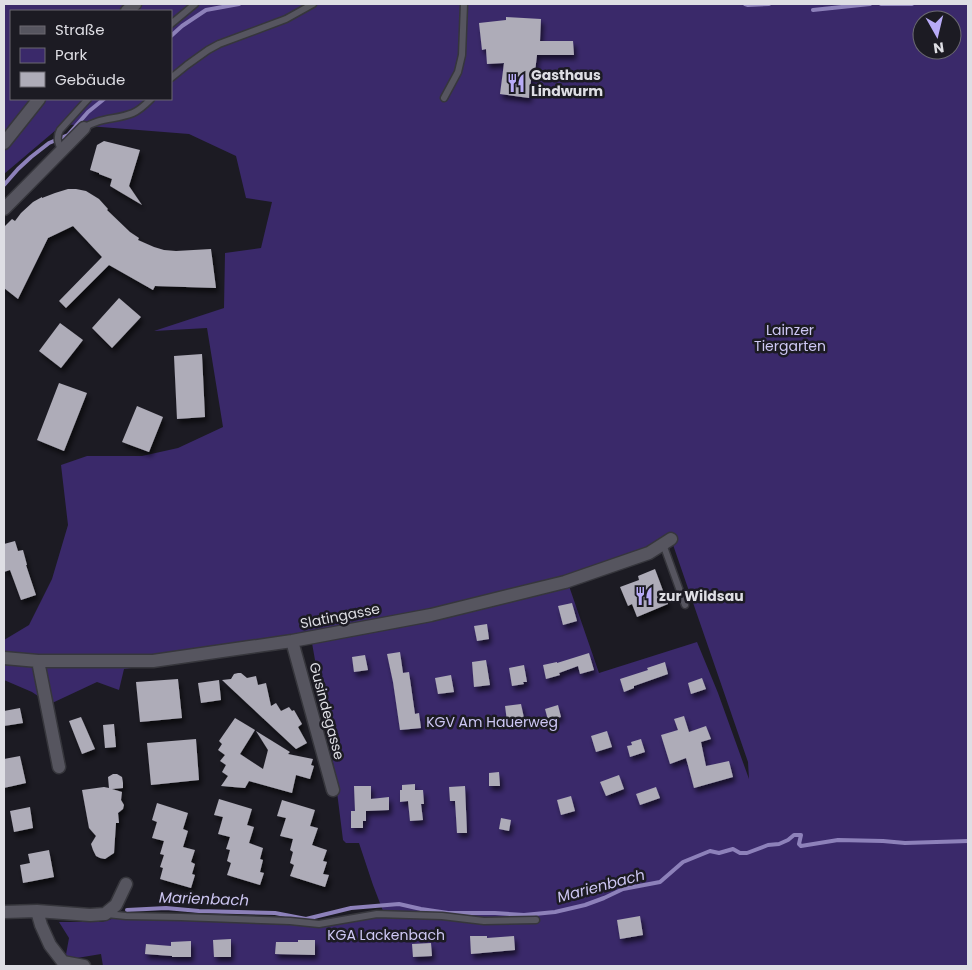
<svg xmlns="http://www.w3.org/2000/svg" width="972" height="970" font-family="Poppins,sans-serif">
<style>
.green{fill:#3a296a;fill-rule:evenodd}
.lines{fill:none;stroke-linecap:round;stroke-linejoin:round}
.stream{stroke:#8d81ba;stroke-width:4}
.building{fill:#aeacb8;filter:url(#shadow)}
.service-casing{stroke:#36363c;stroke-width:9}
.minor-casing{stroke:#36363c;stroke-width:15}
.service{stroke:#56555f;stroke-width:6}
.minor{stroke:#56555f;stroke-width:12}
.labels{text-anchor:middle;stroke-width:5;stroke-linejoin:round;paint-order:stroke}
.poi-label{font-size:14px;font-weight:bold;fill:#dedee4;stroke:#1c1b23;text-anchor:start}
.park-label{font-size:14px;fill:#cec8f4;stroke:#1c1b23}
.street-label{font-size:14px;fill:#dedee4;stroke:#1c1b23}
.water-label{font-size:15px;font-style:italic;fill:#ccc5f1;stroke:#1c1b23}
</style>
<defs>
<filter id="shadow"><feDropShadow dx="2.5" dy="4.5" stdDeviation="2.5" flood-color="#0009"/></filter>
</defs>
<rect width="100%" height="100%" fill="#1c1b23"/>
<path class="green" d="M4,4H968V966H103L101,954L65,960L69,938L59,922H102L118,917L319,922L383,911L373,885L359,843H346L343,840L334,768L312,643L124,669L119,690L97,682L50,704L32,692L4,680V640L29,625L52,579L68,525L61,465L87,456H142L178,448L223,427L207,328L154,331L224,308L225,253L261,248L272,202L246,198L236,156L189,134L63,124L4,174ZM11,11H171V99H11ZM922,20H952V50H922ZM666,536L671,539L748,762L749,779L718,693L697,642L599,673L569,586L652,557L671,547Z"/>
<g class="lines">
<path class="stream" d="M745,4L748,5L769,4
M881,4H912
M813,10L870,4
M171,36L182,26L206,10L239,4
M4,185L18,169L31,157L49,143L68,135L88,112L104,99
M127,910L166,908L199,911L275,913L306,919L351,908L399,904L421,909L448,913H495L524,915L555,912L585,905L604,898L623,889L660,882L683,862L710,851L719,853L733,849L740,853H747L768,845L779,844L788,840L794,835H801L799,844L801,846L838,840L883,841L905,843L968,841"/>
</g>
<path class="building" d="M506,17L541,19L540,41H573L574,55H537L535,72H532L529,98L500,94L504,63L487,64L486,49L482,50L479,23L506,20Z
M104,141L140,150L129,186L142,205L110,186L112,179L99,174V173L90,170L97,145Z
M68,189H76L86,191L99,199L108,209L107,210L130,232L139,238L138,240L154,247L164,250L176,251L211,249L216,288L155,286L153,290L109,265L66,308L59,301L102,257L73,226L48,238L18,299L4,288V227L12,219L15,221L21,213L33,202L42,197V198L55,193Z
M119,298L141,317L112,348L92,328Z
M60,323L83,340L61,368L39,351Z
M202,354L205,417L177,419L174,356Z
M59,383L87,393L64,451L37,440Z
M137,406L163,417L149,452L122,442Z
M15,541L18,551L23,550L27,565H26L36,595L21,600L10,570L4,572V544Z
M655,569L668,604L637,617L632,604L628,606L620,587L639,580L638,576Z
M572,603L577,621L563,625L558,606Z
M487,624L489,639L477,641L474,626Z
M400,652L403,673L409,672L415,714L419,713L421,728L400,730L393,682L387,654Z
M589,653L594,670L580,674L578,666L559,673L560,675L546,679L543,665L557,662V663Z
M365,655L368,670L354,672L352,657Z
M486,660L490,685L474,687L472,662Z
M665,662L668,674L634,686V688L624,692L620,679L648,670L647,668Z
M524,665L527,682H523L524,684L512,686L509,668Z
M238,673H241L247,678L256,676L258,685L266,683L271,706L276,703L281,711L289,707L292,711L294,710L302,724L298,727L307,743L296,749L222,680L231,679L234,674Z
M451,675L454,692L438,694L435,678Z
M702,678L706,689L691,694L688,683Z
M178,679L182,718L140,722L136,682Z
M219,680L221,700L201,703L198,683Z
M521,704L524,718L507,721L505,706Z
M558,705L561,717L548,720L545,709Z
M20,708L23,723L4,726V711Z
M684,716L689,732L706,726L711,739L701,742L706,766L729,761L733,777L694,788L686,758L670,764L661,735L678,730L674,719Z
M81,717L95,749L82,754L69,721Z
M235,718L255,730L240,754L263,769L268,750L256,731L290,752L288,754L313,759L311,765L314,766L310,779L296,775L292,793L249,781L245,788L221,786L228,776L222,772L226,765L220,761L225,755L218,750L222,744L219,741Z
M114,724L116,747L105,748L103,725Z
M607,731L612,747L596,752L591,736Z
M196,739L199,780L151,785L147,743Z
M641,739L645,752L630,757L627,746L632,745L631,742Z
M20,756L26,783L4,788V759Z
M499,772L500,786H489V773Z
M113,774H117L122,777L123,783V788L112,789L122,792L121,800L124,805L123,809L118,813L119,823H116L114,853L105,859L100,858L96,856L93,850L91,844L96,836L89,828L82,790L104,787L109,788L108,777Z
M619,775L624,789L606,796L600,782Z
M415,784V790H423L424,804H421L423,820L410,821L408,801L400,802V790H402V785Z
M354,786H371V799L389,797V810L366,811V821H363V828H351V811H355Z
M465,786L467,833H457L455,801H450L449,787Z
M656,787L660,798L640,805L636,794Z
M571,796L575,811L561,815L557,800Z
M219,799L252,809L247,825L254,827L249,843L263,848L260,859L263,860L260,872L264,873L260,885L227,875L231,863L227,861L230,850L226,849L230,837L218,834L223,817L214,815Z
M282,800L315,810L310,826L318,828L312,845L327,850L323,861L327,862L323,874L329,875L325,887L290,876L294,865L290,863L293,852L290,850L293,839L280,836L286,818L277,816Z
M157,803L188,813L183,829L188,831L183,847L195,850L191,862L195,864L192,874L195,875L191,888L160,879L163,868L160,867L164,855L160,854L164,841L152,838L157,822L152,820Z
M30,807L33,828L14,832L10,811Z
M501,818L511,820L509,831L499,829Z
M49,850L54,877L23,883L20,865L30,863L28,854Z
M640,916L643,935L620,939L617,920Z
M470,936H487V938L514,936L515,950L471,954Z
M231,939V957H214L213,940Z
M298,940H315V955L275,954L276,942H298Z
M191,941V957H172V956L145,954L146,944L171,946V942Z
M431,943L432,956L413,957L412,944Z"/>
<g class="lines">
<g class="service-casing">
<path id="service" d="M171,24L195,4
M171,78L187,65L208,50L219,44L286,19L313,4
M444,98L458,72L462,55L464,4
M84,128C100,117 116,120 133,113C140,110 146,104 151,99
M61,150C58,143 56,137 60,130L88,99
M663,544L685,605
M107,914L126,916L181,917L290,921L319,924L377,914L442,916L484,921L536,920"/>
</g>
<g class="minor-casing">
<path id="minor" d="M127,11L135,4
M4,143L39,99
M4,209L84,128
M292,641L333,790
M4,658L38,661H153L292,641L431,615L565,582L649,553L671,539
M38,661L59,767
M37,911L41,925L50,945L63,962L84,966
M4,912L37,911L90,915L105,914L116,905L126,884"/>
</g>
<use href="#service" class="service"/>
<use href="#minor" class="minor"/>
</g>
<defs>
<g id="restaurant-bare" transform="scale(1.5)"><path d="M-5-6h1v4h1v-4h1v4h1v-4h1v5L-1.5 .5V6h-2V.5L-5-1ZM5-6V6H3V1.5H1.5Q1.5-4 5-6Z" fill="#b8abf7" stroke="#1c1b23" stroke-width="2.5" paint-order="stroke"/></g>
</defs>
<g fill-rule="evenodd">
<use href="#restaurant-bare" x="516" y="83"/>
<use href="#restaurant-bare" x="644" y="596"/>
</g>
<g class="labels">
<g class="poi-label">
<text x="531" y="80">Gasthaus<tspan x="531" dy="16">Lindwurm</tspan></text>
<text x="659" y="601">zur Wildsau</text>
</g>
<g class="park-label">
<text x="790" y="335">Lainzer<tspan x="790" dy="16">Tiergarten</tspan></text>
<text x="492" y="727">KGV Am Hauerweg</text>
<text x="386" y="940">KGA Lackenbach</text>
</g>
<g class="street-label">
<text transform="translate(340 616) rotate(-11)" y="5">Slatingasse</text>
<text transform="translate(327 711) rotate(75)" y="5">Gusindegasse</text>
</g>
<g class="water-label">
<text transform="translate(601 886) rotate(-15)" y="5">Marienbach</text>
<text transform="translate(204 899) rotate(2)" y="5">Marienbach</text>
</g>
</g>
<rect width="972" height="970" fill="none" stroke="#dedee4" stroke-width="10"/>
<rect x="10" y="10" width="162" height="90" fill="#1c1b23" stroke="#6a6970"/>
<rect x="20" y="26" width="25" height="8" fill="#56555f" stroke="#6a6970"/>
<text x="55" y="35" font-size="15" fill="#dedee4">Straße</text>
<rect x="20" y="48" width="25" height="15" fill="#3a296a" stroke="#6a6970"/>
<text x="55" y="60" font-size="15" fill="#dedee4">Park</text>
<rect x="20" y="72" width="25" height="15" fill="#aeacb8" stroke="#6a6970"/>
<text x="55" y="85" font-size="15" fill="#dedee4">Gebäude</text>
<g transform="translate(937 35) rotate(172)"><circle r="24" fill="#1c1b23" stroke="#6a6970"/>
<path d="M0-4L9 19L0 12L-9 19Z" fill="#b8abf7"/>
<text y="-8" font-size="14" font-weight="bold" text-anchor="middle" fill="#dedee4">N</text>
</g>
</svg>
